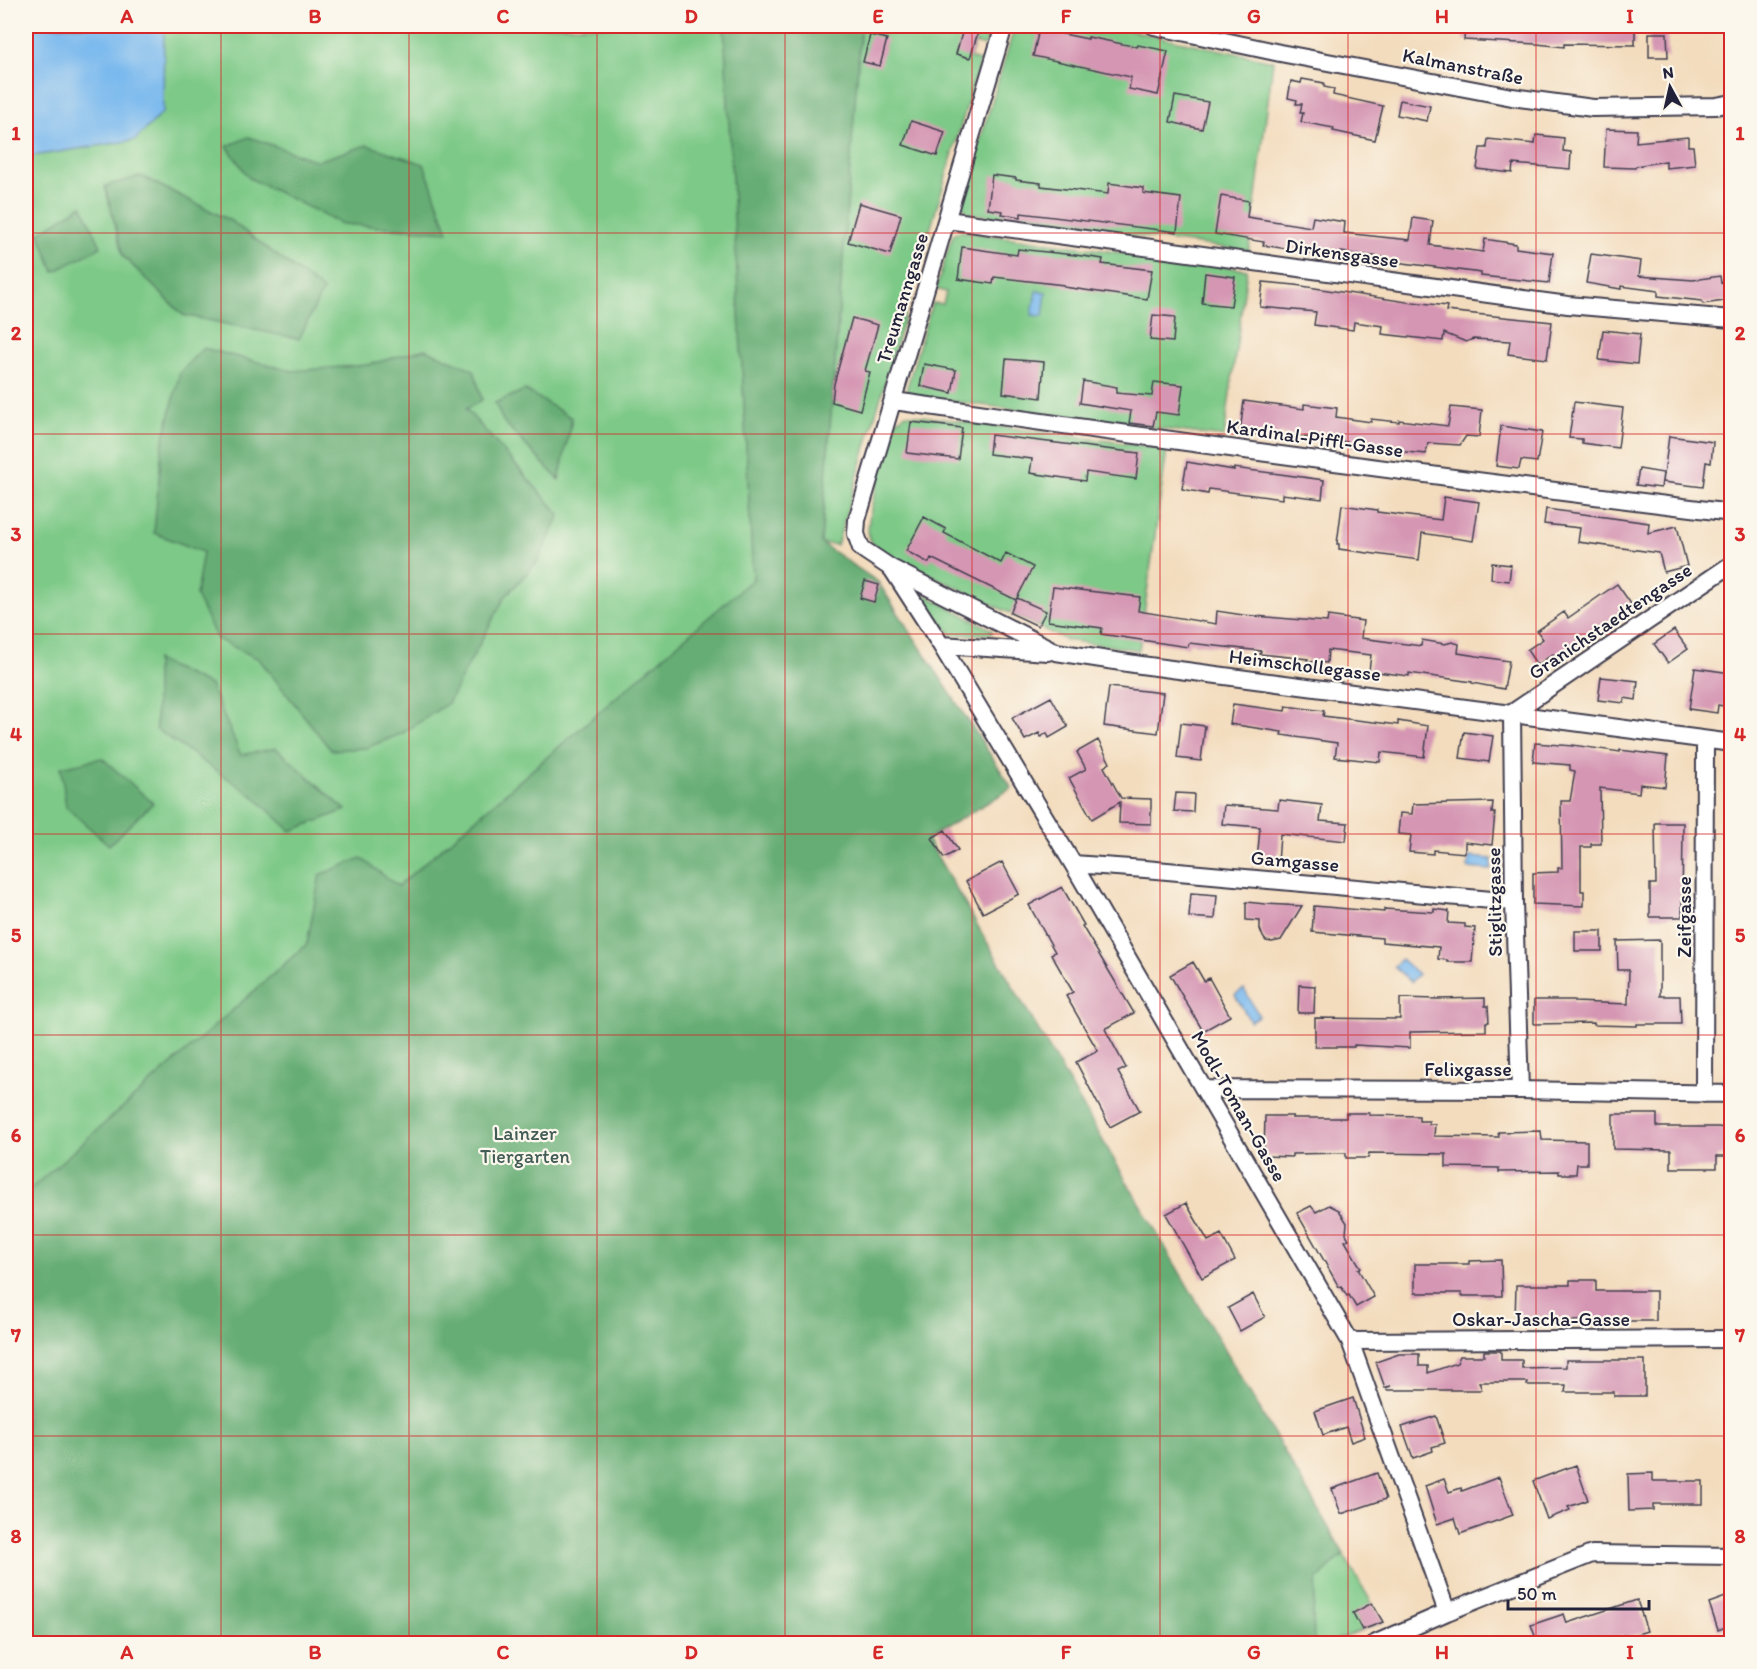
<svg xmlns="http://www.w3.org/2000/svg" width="1757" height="1669" font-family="Itim,sans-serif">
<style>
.green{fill:#7dc987;stroke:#507661;stroke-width:1.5}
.forest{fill:#66ad74;stroke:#446858;stroke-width:1.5}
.water{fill:#7ab9ee;stroke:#4e6e94;stroke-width:1.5}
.building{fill:#d596b3}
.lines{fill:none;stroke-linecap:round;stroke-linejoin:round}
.street-casing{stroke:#413e4e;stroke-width:20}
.street{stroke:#fff;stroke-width:16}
.grid{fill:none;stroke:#d62828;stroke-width:1.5;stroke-opacity:0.55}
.labels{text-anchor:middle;stroke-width:4.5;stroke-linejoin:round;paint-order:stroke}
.street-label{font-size:20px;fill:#22223b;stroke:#fbf7ec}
.park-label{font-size:20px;fill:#425c56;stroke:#fbf7ec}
.neatline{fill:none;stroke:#d62828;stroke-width:2}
.grid-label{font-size:20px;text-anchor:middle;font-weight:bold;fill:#d62828}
</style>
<rect width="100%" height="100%" fill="#fbf7ec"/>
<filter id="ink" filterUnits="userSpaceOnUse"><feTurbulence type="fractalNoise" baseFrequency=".0167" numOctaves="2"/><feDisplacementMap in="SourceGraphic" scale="12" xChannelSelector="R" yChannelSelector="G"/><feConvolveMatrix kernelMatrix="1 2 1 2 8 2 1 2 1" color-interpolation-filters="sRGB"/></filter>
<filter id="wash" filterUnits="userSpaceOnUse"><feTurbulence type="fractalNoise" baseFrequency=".008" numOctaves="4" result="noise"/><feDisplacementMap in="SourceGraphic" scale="24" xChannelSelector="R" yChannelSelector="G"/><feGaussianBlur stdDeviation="1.35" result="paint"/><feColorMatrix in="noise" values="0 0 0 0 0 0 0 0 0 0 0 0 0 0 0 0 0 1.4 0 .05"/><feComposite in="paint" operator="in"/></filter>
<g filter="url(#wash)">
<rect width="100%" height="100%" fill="#f3dcbd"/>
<path class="green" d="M26,26H991L985,46L975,43L970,58L980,61L837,545L821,543L832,683L1383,1622L1326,1644H26Z
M1015,26H1108L1273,61L1249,251L968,213L961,203Z
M960,231L1247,270L1224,437L913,396L909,394L907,387L932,303L943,304L946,292L936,289L952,237L955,233Z
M906,414L1167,449L1139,650L1066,640L881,551C876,547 871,543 869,537C863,521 890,442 896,421Z
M924,594L992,630V634L951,635L922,597Z"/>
<path class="forest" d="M724,26H861L821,543L878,582L1012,788L927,839L1344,1554L1317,1580L1313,1612L1314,1643L337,1644L330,1635L318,1644L26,1643V1193L307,944L320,875L361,858L398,886L753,579Z
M249,137L317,161L367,145L424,164L448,232L342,224L249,178L227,146Z
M141,176L231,221L323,290L299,339L183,315L123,256L105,186Z
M82,205L101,247L54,272L39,233Z
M203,348L292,371L367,365L425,349L474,370L482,400L466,409L560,515L538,561L505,597L448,703L403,733L366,748L331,750L259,659L217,639L196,596L203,552L154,533L162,446L180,372Z
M525,390L572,418L559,480L503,421L495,403Z
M156,660L210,685L241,755L276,748L346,810L291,831L253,796L156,729Z
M102,758L153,803L109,845L66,807L61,767Z"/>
<path class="water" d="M26,26H164L163,112L135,140L26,157Z
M1036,291L1046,292L1043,316L1032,315Z
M1469,857L1492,859L1491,870L1468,868Z
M1401,959L1418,974L1411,982L1394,967Z
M1244,989L1259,1016L1250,1021L1235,995Z"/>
<g id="blocks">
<path class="building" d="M964,26H980L970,58L956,54Z
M1465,26H1635V45L1564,44V47L1537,44L1464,40Z
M1039,29L1088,39V37L1137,47L1138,45L1168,51L1158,95L1129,89L1131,77L1033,56Z
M1649,33H1667L1668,57H1649Z
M870,35L887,39L880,66L863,62Z
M1302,79L1324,83V87L1334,89L1333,95L1383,106L1375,140L1333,131L1334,128L1301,122L1303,113H1300L1302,104H1296L1297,100L1288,98L1291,81L1301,83Z
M1175,96L1208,102L1202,129L1170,122Z
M1400,100L1430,106L1427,121L1397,115Z
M911,121L945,132L937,156L903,145Z
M1606,129L1637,130L1636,142L1688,137V146H1693L1695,165L1666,168V161L1636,166L1635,168L1604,167Z
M1536,135L1564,138L1563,151L1571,152L1570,169L1513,164L1512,173L1477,169L1480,148H1487L1488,139L1535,144Z
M992,175L1016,178V180L1041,183V186L1108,194L1109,183L1143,188V193L1181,198L1177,232L1021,213V217L1002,214L1003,211L988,209Z
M1221,196L1249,201L1247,217L1311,227L1313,217L1345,222L1344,233L1391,238L1410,240L1413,218L1433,221L1430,245L1483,252L1485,239L1516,244V248L1553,253L1549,283L1481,276V273L1388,261V258L1341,252L1340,258L1263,245L1264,242L1215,234Z
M859,203L901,215L890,254L848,242Z
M962,247L1017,255L1018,249L1075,255L1103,259L1102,264L1152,270L1147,299L1064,287V285L994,277L993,284L958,279Z
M1591,254L1641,261L1639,276L1693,280L1720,276L1721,283L1731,281V300L1703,304L1702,301L1658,296V291L1621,286V289L1586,283Z
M1205,273L1235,277L1231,306L1202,303Z
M1263,282L1295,285L1413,303V302L1447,306L1446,311L1552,322L1547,359L1508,354L1510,341L1473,339L1466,342L1444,333L1443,341L1382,334L1383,326L1354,322L1353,330L1314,325L1316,312L1260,307Z
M1153,315L1175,317L1173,342L1150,340Z
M852,318L878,325L865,371L870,372L860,410L832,402L834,384Z
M1603,330L1640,334L1637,364L1599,360Z
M1006,359L1044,362L1041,398L1003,393Z
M924,364L956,370L952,393L920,386Z
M1083,381L1117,387L1116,393L1152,396L1154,382L1183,385L1179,415L1156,412L1153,426L1129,423L1131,411L1080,403Z
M1244,401L1304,409V404L1337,408L1336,417L1371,422V419L1399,422V420L1448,426L1451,407L1482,410L1479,437L1466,436L1460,445L1428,443L1426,454L1346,446L1347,442L1278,434V437L1240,432Z
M1574,402L1623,408L1618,448L1582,443V439L1569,438Z
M911,422L962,428L958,459L907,453Z
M1501,426L1542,432L1537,462L1521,460L1519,469L1496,466Z
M991,435L1139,453L1136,479L1086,472L1085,481L1030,473L1032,459L989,454Z
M1669,436L1713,442L1711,463L1706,462L1703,487L1663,482Z
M1187,462L1234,470V468L1324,480L1322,499L1282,494V499L1209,489L1208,494L1182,489Z
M1639,469L1663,473L1661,488L1636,485Z
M1444,497L1479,502L1473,541L1422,533L1419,560L1339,549V544H1337L1342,505L1377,510V512L1441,520Z
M1546,509L1649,523L1648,533L1677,526L1687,566L1664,572L1659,553L1578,542L1580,528L1544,524Z
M924,517L946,529L944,533L1001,563L1006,553L1033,567L1016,600L931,558L929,563L906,551Z
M1492,563L1511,565L1509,581L1491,579Z
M865,581L879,585L874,602L860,598Z
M1617,584L1634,608L1607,626L1606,624L1557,659L1553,654L1537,665L1527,650L1543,639L1537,631L1564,612L1568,618Z
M1053,587L1140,597L1138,611L1216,624L1217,611L1243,615L1327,622L1328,616L1363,621L1361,638L1421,646L1422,640L1445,644L1452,642L1459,644L1458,653L1509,661L1504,689L1472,683V682L1409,673V676L1369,671L1371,655L1328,650L1327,663L1307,661L1308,659L1260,654L1261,651L1189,643L1188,647L1101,634L1102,628L1048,621Z
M1017,598L1046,611L1038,626L1010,613Z
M1674,630L1688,649L1668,663L1654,644Z
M1695,668L1731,673L1730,707L1718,705L1717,713L1689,709Z
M1601,677L1638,681L1636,700L1624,698V703L1598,700Z
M1109,687L1163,693L1158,733L1104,726Z
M1051,697L1068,727L1049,738L1047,733L1041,737L1039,733L1025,740L1012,718Z
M1233,704L1285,711L1286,706L1324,711L1323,716L1398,725V721L1428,726L1424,757L1381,752L1380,762L1335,757L1337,743L1281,735L1282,732L1230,724Z
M1181,723L1205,726L1201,761L1177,758Z
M1464,732L1493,736L1489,762L1460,758Z
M1098,740L1110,763L1104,767L1121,798L1151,799V824L1119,823L1120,802L1092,819L1069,778L1086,769L1077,752Z
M1535,743L1573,746V745L1620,752V750L1668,756L1665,787L1640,784L1639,793L1600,788L1601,844H1591V847H1581V891H1584V906L1533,904V873L1558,872V868H1562L1561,801H1570L1575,771L1570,770V765L1533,762Z
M1176,793L1194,794L1193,812L1174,811Z
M1279,800L1322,805L1320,821L1348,823L1346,841L1280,834L1278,864L1257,862L1260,827L1222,824L1224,805L1278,809Z
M1493,802L1492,813H1495L1492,845L1465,842V853L1433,850V854L1409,852L1411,835L1398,834L1400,813L1412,814L1413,804Z
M1655,823H1683L1682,917H1650V884H1656Z
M945,830L958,850L944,858L932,838Z
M1002,862L1019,894L983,913L966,881Z
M1062,887L1084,925L1082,926L1134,1013L1105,1029L1126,1068L1118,1072L1140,1111L1110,1127L1076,1062L1098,1051L1066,996L1073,992L1051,954L1055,952L1029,905Z
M1191,893L1217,895L1215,919L1189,917Z
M1246,902L1265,904L1302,906L1281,940L1272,942L1266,941L1263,937L1260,929V921L1246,920Z
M1314,906L1384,912V909L1434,912V909L1449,911L1448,923L1465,924V927L1475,928L1472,962H1447V960L1438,959L1439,947L1382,942V938L1312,932Z
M1575,931H1602V951H1575Z
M1660,940V996H1680L1681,1024H1637V1026L1594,1025V1023L1534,1024V1000H1574V1002L1628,1004L1629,970H1618L1617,941Z
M1193,962L1204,981L1209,978L1230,1016L1203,1031L1170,975Z
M1299,985L1315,986L1314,1013H1298Z
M1400,998L1437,999L1485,998V1006H1488L1489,1022H1486V1031L1410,1032V1048L1354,1045V1047H1315V1018L1400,1019Z
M1346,1113H1369V1115L1419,1116V1121H1429V1124H1435L1434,1136L1499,1137L1498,1132L1541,1131L1542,1140L1587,1141V1164H1577L1576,1174H1559V1171L1499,1172V1168L1446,1167V1154L1369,1153L1368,1158H1346V1153L1292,1154V1157L1264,1156L1265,1116H1293L1292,1118H1346Z
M1613,1114H1657V1127H1718L1731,1129V1156H1717V1168H1671V1150L1613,1149Z
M1186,1203L1208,1241L1221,1234L1235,1260L1202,1278L1166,1214Z
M1329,1205L1339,1210L1347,1223L1346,1234L1349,1239L1345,1241L1361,1268L1358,1269L1374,1297L1356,1307L1349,1295L1347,1296L1341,1286L1339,1287L1297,1213L1311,1206L1316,1212Z
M1501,1260L1502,1296H1462L1461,1293H1415V1264H1469V1261Z
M1570,1280H1596V1291H1656V1321H1515L1516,1285H1570Z
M1253,1294L1265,1317L1240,1331L1228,1308Z
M1484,1351H1501V1360H1522V1368L1566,1367V1360H1645V1396H1614V1392H1565L1566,1385H1527L1528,1382H1479L1482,1390H1387L1386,1387L1391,1386L1385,1388L1376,1362L1399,1354H1419V1366H1428V1373L1457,1363L1460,1356H1484Z
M1353,1398L1365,1437L1351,1442L1346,1427L1323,1435L1315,1411Z
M1436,1416L1445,1443L1432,1447L1433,1451L1413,1458L1402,1427Z
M1576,1465L1588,1500L1568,1507L1570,1510L1547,1519L1533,1481Z
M1377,1473L1386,1499L1341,1514L1332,1489Z
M1653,1473V1481H1703V1504H1653V1510L1629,1511L1628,1474Z
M1499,1477L1513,1515L1460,1534L1455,1518L1437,1524L1425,1486L1444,1479L1449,1492L1461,1488L1462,1491Z
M1731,1595V1625L1718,1630L1709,1603Z
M1637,1600L1647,1631L1625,1638L1624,1635L1600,1644H1538L1531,1625L1564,1614L1567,1623Z
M1372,1603L1383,1622L1362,1630L1353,1613Z"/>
</g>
</g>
<g filter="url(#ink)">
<use href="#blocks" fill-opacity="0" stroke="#413e4e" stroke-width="1.5"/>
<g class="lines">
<g class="street-casing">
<path id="street" d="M1004,26L857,520L856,534L861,548L891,568L1056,652L1141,665L1732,743
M1154,26L1280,53L1512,97L1593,108L1716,106L1732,103
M947,220L1568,305L1732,319
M894,401C1173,441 1452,479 1732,513
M892,569L941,645L1073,864L1350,1341L1447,1612
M941,645L1048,652
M1073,864L1145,869L1514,902
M1205,1089L1520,1090L1732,1094
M1520,1090L1514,902L1512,713L1732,564
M1704,1094L1705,740
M1350,1341L1732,1339
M1374,1644L1447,1612L1592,1554L1732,1556"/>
</g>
<use href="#street" class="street"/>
</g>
</g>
<path class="grid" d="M221,26V1644M409,26V1644M597,26V1644M785,26V1644M972,26V1644M1160,26V1644M1348,26V1644M1536,26V1644M26,233H1732M26,434H1732M26,634H1732M26,834H1732M26,1035H1732M26,1235H1732M26,1436H1732"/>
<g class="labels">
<g class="street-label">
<text transform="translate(1463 66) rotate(11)" y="7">Kalmanstraße</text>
<text transform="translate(1342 253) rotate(8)" y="7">Dirkensgasse</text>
<text transform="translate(902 298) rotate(-73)" y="7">Treumanngasse</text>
<text transform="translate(1315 438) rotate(8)" y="7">Kardinal-Piffl-Gasse</text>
<text transform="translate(1610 621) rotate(-34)" y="7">Granichstaedtengasse</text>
<text transform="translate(1305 665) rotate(7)" y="7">Heimschollegasse</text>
<text transform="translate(1295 861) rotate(5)" y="7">Gamgasse</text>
<text transform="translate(1494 902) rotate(-91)" y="7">Stiglitzgasse</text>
<text transform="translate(1684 917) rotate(-90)" y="7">Zeifgasse</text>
<text x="1468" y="1076">Felixgasse</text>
<text transform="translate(1239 1106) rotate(60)" y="7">Modl-Toman-Gasse</text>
<text x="1541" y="1326">Oskar-Jascha-Gasse</text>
</g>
<g class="park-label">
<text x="525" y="1140">Lainzer<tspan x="525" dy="23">Tiergarten</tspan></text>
</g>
</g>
<rect width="1757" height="1669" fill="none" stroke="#fbf7ec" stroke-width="66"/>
<g transform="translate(1670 87) rotate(352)" stroke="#fbf7ec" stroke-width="4.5" paint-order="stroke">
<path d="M0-4.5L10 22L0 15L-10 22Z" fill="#22223b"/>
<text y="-9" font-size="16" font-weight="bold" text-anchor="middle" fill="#22223b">N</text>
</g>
<path d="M1508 1600v9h141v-9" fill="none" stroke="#22223b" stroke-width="3"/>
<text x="1517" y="1600" font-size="18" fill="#22223b" stroke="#fbf7ec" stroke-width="4.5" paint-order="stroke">50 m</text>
<rect x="33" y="33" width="1691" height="1603" class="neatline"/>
<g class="grid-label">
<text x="127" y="23">A</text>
<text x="315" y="23">B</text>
<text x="503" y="23">C</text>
<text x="691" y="23">D</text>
<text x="878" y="23">E</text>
<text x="1066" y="23">F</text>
<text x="1254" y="23">G</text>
<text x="1442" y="23">H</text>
<text x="1630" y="23">I</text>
<text x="16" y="140">1</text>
<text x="1740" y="140">1</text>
<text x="16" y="340">2</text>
<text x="1740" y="340">2</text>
<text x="16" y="541">3</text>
<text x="1740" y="541">3</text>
<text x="16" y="741">4</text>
<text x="1740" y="741">4</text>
<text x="16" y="942">5</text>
<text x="1740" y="942">5</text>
<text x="16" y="1142">6</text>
<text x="1740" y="1142">6</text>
<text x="16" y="1342">7</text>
<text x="1740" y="1342">7</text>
<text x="16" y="1543">8</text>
<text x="1740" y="1543">8</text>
<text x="127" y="1659">A</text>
<text x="315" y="1659">B</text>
<text x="503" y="1659">C</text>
<text x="691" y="1659">D</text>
<text x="878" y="1659">E</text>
<text x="1066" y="1659">F</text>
<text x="1254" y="1659">G</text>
<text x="1442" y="1659">H</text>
<text x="1630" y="1659">I</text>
</g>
</svg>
